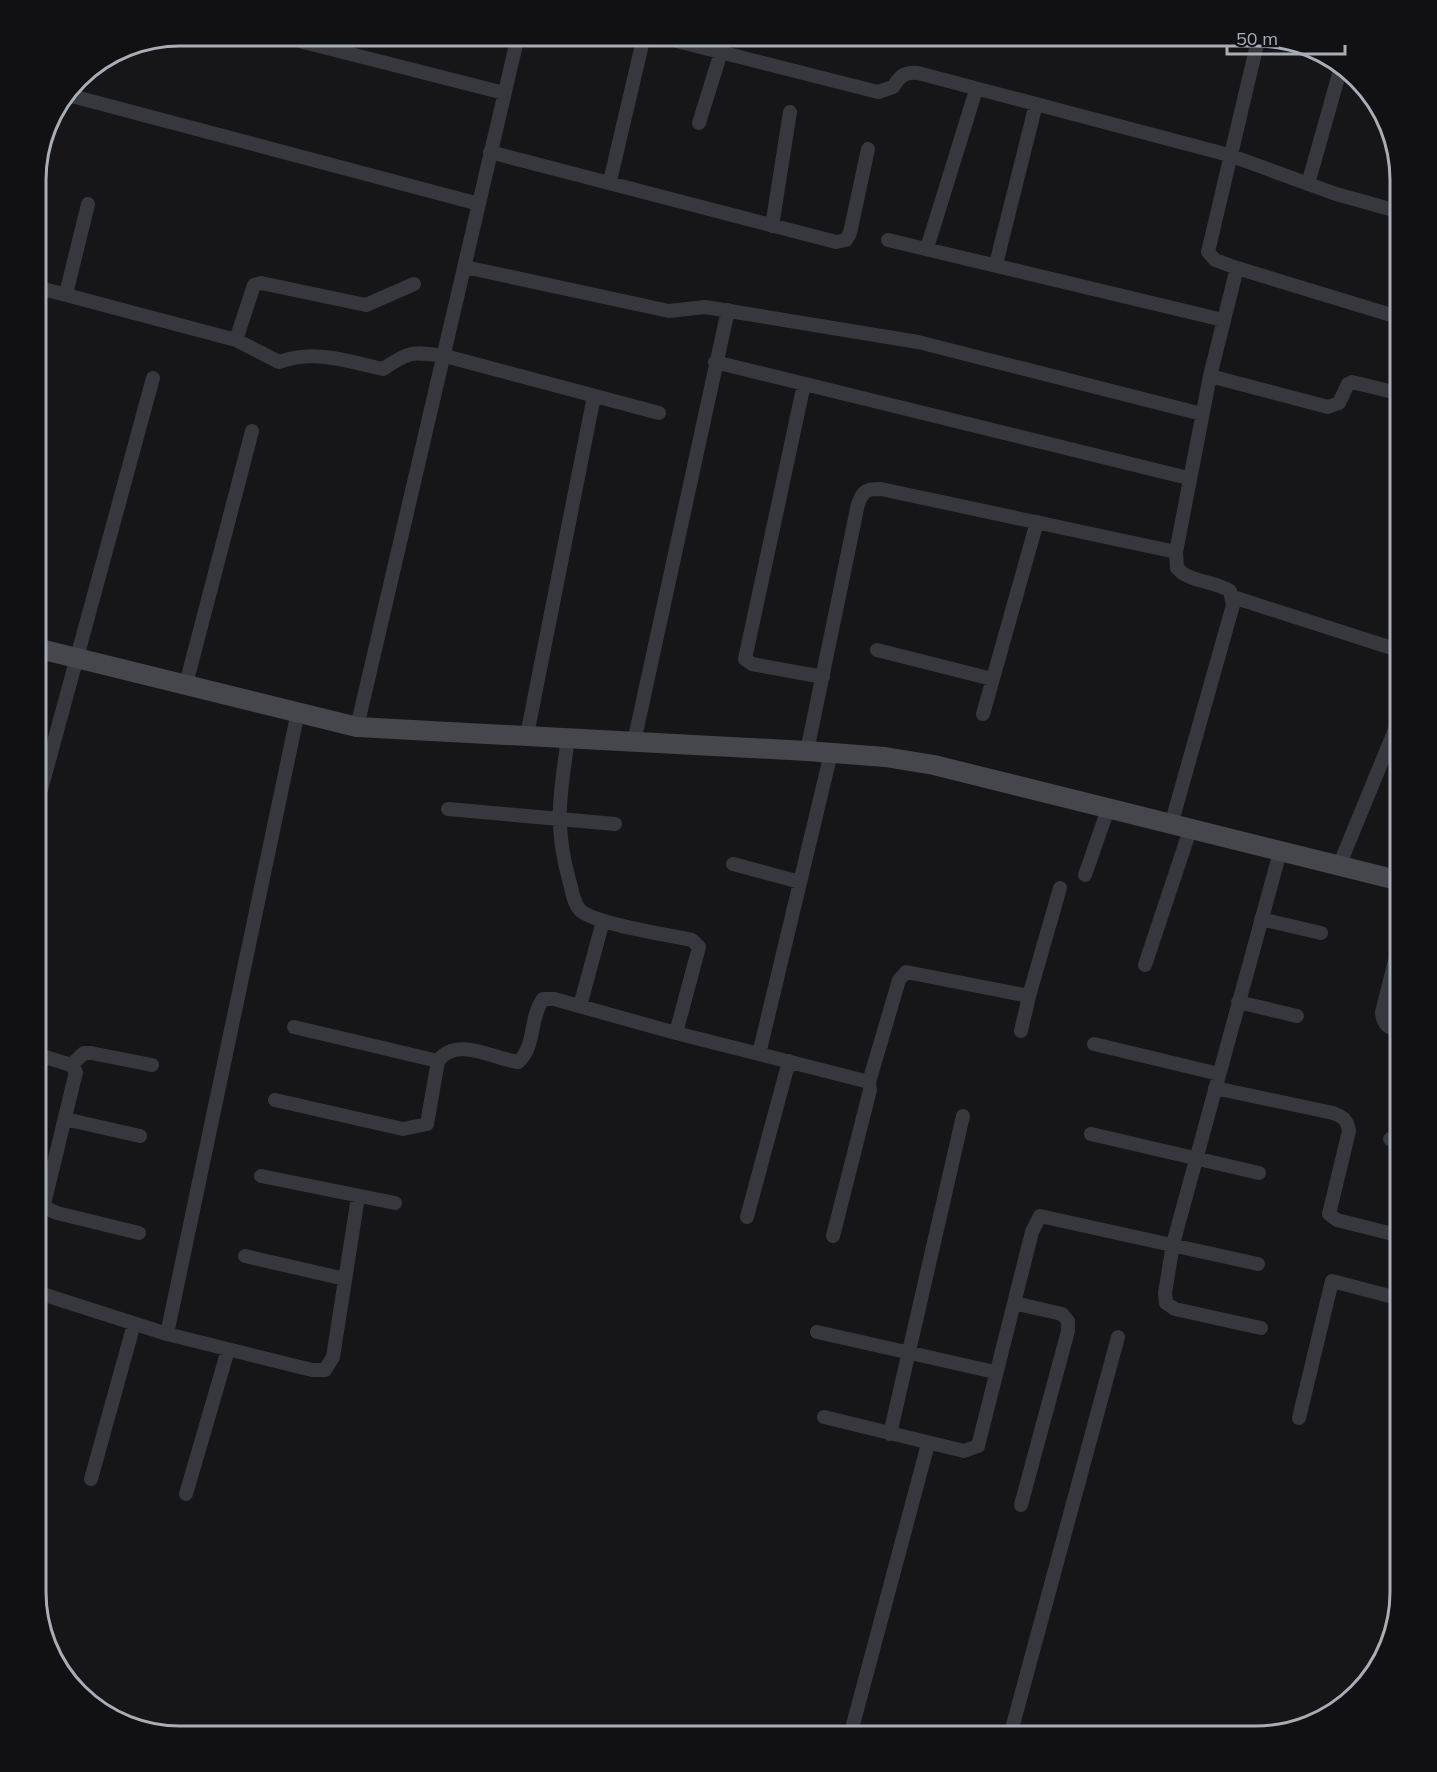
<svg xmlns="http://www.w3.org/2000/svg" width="1437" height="1772" font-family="Mulish,sans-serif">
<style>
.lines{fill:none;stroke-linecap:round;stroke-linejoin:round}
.street{stroke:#37383d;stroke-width:14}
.secondary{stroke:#45474d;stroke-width:20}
.rim{fill:none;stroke:#a8adb8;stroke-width:3}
</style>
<rect width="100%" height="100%" fill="#161618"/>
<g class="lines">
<path class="street" d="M280,36L504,93
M657,36L878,92L893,87C900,76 904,72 918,73L1229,155L1336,194L1401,212
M1259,36L1208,252L1215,260L1237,268L1401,318
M68,95L479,204
M699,123L721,52
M490,152L836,242L846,240L850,233L868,149
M610,181L644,36
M1308,184L1341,67
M772,226L790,112
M888,240L1223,320
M927,248L976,90
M996,264L1036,104
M465,267L669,311L705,307L918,342L1202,414
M36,287L236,340L279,362C315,349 347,361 383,369C411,350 413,352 445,356L659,413
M66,294L88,204
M236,340L254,285L261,283L366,305L414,284
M715,362L1188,478
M1210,376L1328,407L1339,403L1348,384L1352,382L1401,394
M804,384L745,659L752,664L823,677
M1233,597L1401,651
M877,650L992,679
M186,684L252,431
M983,714L1037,522
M357,727L518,36
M527,735L594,396
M634,742L728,310
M807,751L858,504C863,490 867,489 881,489L1176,552
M36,808L153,378
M448,809L615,824
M1171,825L1233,605L1230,591C1213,580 1190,583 1177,568L1176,552L1210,376L1237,268
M733,864L800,882
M1339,866L1401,715
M1085,875L1108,809
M1261,919L1321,933
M1401,937L1382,1012C1383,1025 1388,1028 1401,1031
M1145,965L1190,830
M1238,1002L1297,1016
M580,1006L603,921
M294,1027L438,1061
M1021,1031L1029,996
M676,1033L759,1054L831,753
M1094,1044L1219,1074
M36,1054L71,1065L76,1072L44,1204L48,1209L57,1213L139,1233
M759,1054L869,1082L870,1090L833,1236
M71,1065L84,1053H91L152,1065
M869,1082L899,980L906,972L1029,996L1060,888
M1215,1088L1333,1113C1344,1117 1347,1120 1349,1131L1329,1214L1337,1220L1401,1236
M275,1100L403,1129L427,1124L438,1061C456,1036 492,1058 518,1062C536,1047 529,1018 543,999H554L676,1033L699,947L692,940C669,935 594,924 580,910C573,903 572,889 569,880C554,826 560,793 568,739
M65,1119L140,1136
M1091,1134L1259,1173
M1390,1139L1401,1141
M261,1176L395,1203
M747,1217L789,1061
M245,1256L345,1279
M36,1292L167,1334L312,1370H325L333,1357L358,1197
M1014,1303L1062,1314L1068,1321V1331L1021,1505
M36,1309L40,1294
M1261,1328L1175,1309L1166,1303L1165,1293L1173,1244L1280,852
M817,1332L995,1372
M167,1334L298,712
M824,1417L964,1451L978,1446L1032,1232L1040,1216L1258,1264
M1299,1418L1332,1281L1401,1299
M890,1434L963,1116
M1397,1439L1401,1422
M91,1479L134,1324
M186,1494L228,1350
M850,1736L928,1444
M1010,1736L1118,1337"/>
<path class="secondary" d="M36,648L357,727L807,751L885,757L934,765L1401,881"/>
</g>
<path d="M0 0H1437V1772H0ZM180 46H1256A134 134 0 0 1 1390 180V1592A134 134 0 0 1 1256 1726H180A134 134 0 0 1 46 1592V180A134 134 0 0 1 180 46Z" fill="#111113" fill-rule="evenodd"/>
<path class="rim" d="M180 46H1256A134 134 0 0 1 1390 180V1592A134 134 0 0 1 1256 1726H180A134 134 0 0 1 46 1592V180A134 134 0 0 1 180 46Z"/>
<path d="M1227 45v9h118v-9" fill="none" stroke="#a8adb8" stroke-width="3"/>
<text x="1236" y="45" font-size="18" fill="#a8adb8" stroke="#111113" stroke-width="4.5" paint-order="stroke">50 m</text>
</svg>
